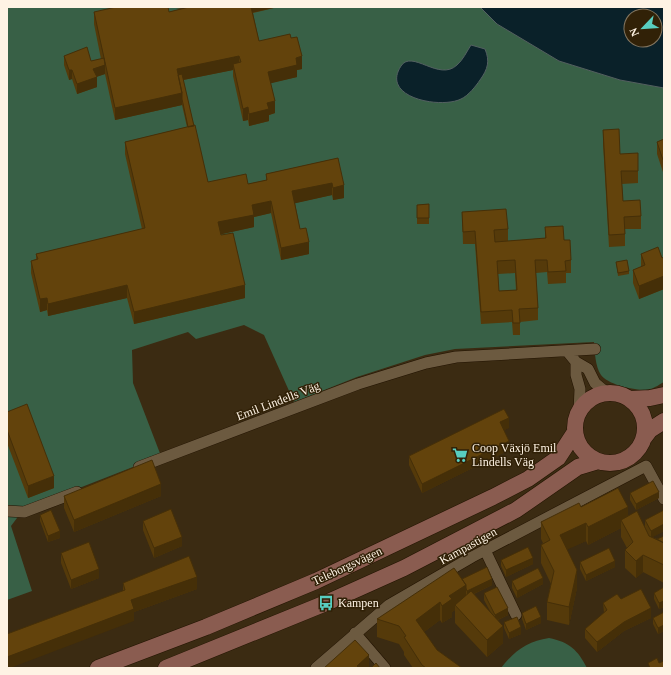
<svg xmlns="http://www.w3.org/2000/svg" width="671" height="675" font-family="Georgia,serif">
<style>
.green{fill:#386046}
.water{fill:#0a2129;stroke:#536061;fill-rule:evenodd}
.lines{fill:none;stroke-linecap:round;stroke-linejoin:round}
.minor-casing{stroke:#221300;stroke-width:12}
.secondary-casing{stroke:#221300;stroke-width:17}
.minor{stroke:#6c5a40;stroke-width:11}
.secondary{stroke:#8a5c50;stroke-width:16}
.wall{fill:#553a0a;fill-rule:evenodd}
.shaded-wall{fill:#452f08}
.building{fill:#63430c;stroke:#452f08;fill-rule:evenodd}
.labels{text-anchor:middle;stroke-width:3;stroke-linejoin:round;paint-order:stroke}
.street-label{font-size:12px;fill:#fef3e4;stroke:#312107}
.poi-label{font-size:12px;fill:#fef3e4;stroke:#312107;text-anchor:start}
</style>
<rect width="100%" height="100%" fill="#3b2b12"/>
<path class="green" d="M7,7H480L497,24L559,61L620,80L664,88V382C660,384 655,388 650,389C639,392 608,385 601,375C595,366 595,352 594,342L455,349L425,355L357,377L294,402L264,335L244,325L196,339L188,332L132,350L133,383L161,456L23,510L11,526L32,591L7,600Z
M549,638C569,642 578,650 587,668H501C514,651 528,641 549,638Z"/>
<path class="water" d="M480,7H664V88L620,80L559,61L497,24ZM631,16H655V40H631Z
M471,45L485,49C490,61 488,69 480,80C476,86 468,96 461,99C441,109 380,98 401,66C412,49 439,82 457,65C463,60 467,51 471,45Z"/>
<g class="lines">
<g class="minor-casing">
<path id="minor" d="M567,351L576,362L588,369L595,383L607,393
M576,362V375L580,389L579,412
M139,467L358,384L426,363L456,357L595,349
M7,511L24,512L77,492
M485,550L516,615
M355,633L385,668
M316,668L389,605L472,557L646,466L664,499"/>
</g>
<g class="secondary-casing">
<path id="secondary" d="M575 428a35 35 0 1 1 70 0a35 35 0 1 1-70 0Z
M630,399L650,398L664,395
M644,438L650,430L664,421
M98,668L206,627L316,581L493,497L528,479L558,458L575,432
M166,668L326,603L404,568L516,510L578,467L598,461"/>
</g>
<use href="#minor" class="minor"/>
<use href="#secondary" class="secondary"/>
</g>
<path class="wall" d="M171,7H278L253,13L259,41L302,69L297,70V77L270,83L275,113L269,115V121L249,126L248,120L243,121L233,76V70L183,80L194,126L208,182L248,184L266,180V174L338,158L344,198L333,200L332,195L295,203L300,229L309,254L281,260L271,213L254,217V227L221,234L245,298L134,324L127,298L48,316L47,310L40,312L31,273V261L36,259V254L142,229L125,154V142L187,127L182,105L115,120L105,74L96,77L97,87L77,94L72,79L69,80L64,65V56L91,61L101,59L94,24V12H169L181,9Z
M603,130L620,154L638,171V183L622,184L623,201L641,216V229H625V246L609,247L603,143Z
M664,139V172H663L657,154V142Z
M429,204V224H417V205Z
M462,212L508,229V241L545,238V227L564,240L571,260V273H566V283L548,284L547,272L536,273L538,308V320L520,322V335H513L512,322L481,324L475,244H463ZM515,273L516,290L499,291L498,274Z
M641,254L662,258L664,257V289L639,299L633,283V270L641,267Z
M616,262L629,271V274L618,276Z
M7,412L54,488L28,498L7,443Z
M509,428L504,430L509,450L422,493L409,465V456Z
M630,493L659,498L636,510L630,500Z
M64,496H161L74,532L64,508Z
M581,507L628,516L645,526V520L664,510V531L652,537L657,539L664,536V583L643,572L636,578L625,568V550L627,548L621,537V528L588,545L586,541L567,549L577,588L569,625L547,620V602L551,584L541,563V545L543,543L541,539V522Z
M40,515L60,538L48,542L40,521Z
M143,521L182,546L154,558L143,530Z
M61,553L99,578L71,589L61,563Z
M501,560L533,564L506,577L501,566Z
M580,562L615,567L586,581L580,569Z
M462,579L492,585L474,594L491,613L484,600V593L508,615L498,620L503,643L487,657L455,623V610L452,612V617L442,623L440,620L424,632L437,650L462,668H413L404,655V652L399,644L377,637V619Z
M512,581L543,584L517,598L512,588Z
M123,583L197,589L134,612V621L123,591Z
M664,587V607L659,609L654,599V593Z
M621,599L651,618L624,631L597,652L585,638V629L604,613L603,603Z
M664,612V631L658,634L653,624V618Z
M522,613L541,623L526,630L522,619Z
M504,622L521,634L509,639L504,628Z"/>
<path class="shaded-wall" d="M250,7H278L250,13Z
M239,56V68L233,64V70L178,81L177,69Z
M302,56V69L297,70V77L268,84V72L296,58Z
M105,65V74L93,78V69Z
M69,70H72V79L69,80Z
M97,77V87L77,94V84Z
M182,93V105L115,120V108Z
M275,101V113L269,115V121L249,126V114L267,103Z
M248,107V120L243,121V109Z
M663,160H664V172H663Z
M332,183V195L292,204V191Z
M344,185V198L333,200V188Z
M271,201V213L254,217V227L218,235V222L252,205Z
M309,242V254L281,260V248Z
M664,276V289L639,299V286Z
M127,285V298L48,316V304Z
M245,285V298L134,324V312Z
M47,298V310L40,312V299Z
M509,418V428L500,432V422Z
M509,441V450L422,493V484Z
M54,476V488L28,498V486Z
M161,484V496L74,532V520Z
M659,492V498L636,510V504Z
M628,507V525L621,520V528L588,545V527Z
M586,523V541L560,553V535Z
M664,524V531L651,538V531Z
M60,531V538L48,542V536Z
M182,537V546L154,558V548Z
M643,555V572L636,578V561Z
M533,558V564L506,577V570Z
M615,561V567L586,581V575Z
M99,569V578L71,589V580Z
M577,570V588L569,625V607Z
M197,577V589L134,612V621L10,668H7V657L131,600Z
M543,578V584L517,598V591Z
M492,579V585L467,597V591Z
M466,585V603L455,605V610L452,612V617L442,623V606L449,596Z
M664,601V607L659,609V603Z
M440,602V620L416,638V620Z
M508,608V615L495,621V615Z
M651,608V618L624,631L597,652V642L624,622Z
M541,617V623L526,630V624Z
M664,625V631L658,634V628Z
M503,626V643L487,657V640Z
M521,627V634L509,639V633Z
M369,655V668H357V666Z"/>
<path class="building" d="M116,7H168L169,12L189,7H251L259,41L290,34L291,38L297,37L302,56L296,58L297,65L268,72L275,101L267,103L269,109L249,114L248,107L243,109L233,64L241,62L239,56L177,69L182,93L115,108L94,12Z
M87,47L91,61L104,58L105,65L93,69L97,77L77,84L72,70H69L64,56Z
M182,74L194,126L188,127L182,99V93L178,75Z
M195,125L208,182L246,174L248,184L267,180L266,174L338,158L344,185L333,188L332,183L292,191L300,229L306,228L309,242L281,248L271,201L252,205L254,215L218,222L221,235L233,233L245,285L134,312L127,285L48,304L47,298L40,299L31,261L38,259L36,254L145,228L125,142Z
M619,129L620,154L638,153V171H621L623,201L640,200L641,216L624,217L625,234L609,235L603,130Z
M664,139V160H663L657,142Z
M429,204V218H417V205Z
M506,209L508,229L494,230L495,242L546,238L545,227L563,226L564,240H570L571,260L565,261L566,271L548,272L547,260H535L538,308L519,309L520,323H513L512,310L481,312L475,231L463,232L462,212ZM515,260L517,290L499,291L497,261Z
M658,247L662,258L664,257V276L639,286L633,270L645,265L641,254Z
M627,260L629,271L618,273L616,262Z
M27,404L54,476L28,486L7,430V412Z
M504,409L509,418L500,422L509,441L422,484L409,456Z
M152,460L161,484L74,520L64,496Z
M653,481L659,492L636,504L630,493Z
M618,488L628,507L588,527L586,523L560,535L577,570L569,607L547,602L554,571L541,545L550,540L541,522L579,503L581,507Z
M171,509L182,537L154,548L143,521Z
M51,510L60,531L48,536L40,515Z
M664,510V524L651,531L645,520Z
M637,511L649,536L664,543V565L643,555L636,561L625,550L633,542L621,520Z
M664,536V543L657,539Z
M89,542L99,569L71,580L61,553Z
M528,547L533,558L506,570L501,560Z
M609,548L615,561L586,575L580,562Z
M189,556L197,577L131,600L134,609L7,657V634L125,590L123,583Z
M487,567L492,579L467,591L466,588V585L462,579Z
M454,568L466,585L449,596L452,599L442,606L440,602L416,620L437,650L462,668H426L422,665L404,637L406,636L399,626L377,619Z
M538,568L543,578L517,591L512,581Z
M497,587L508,608L495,615L484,593Z
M664,587V601L659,603L654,593Z
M641,589L651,608L624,622L597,642L585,629L607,610L603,603L617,594L621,599Z
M471,591L503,626L487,640L455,605Z
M536,606L541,617L526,624L522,613Z
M664,612V625L658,628L653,618Z
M517,617L521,627L509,633L504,622Z
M355,640L369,655L357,666L359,668H324Z
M657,658L659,663L664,661V668H650L648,663Z
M376,663L380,668H371Z"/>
<defs>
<g id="supermarket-bare" transform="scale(1.2)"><path d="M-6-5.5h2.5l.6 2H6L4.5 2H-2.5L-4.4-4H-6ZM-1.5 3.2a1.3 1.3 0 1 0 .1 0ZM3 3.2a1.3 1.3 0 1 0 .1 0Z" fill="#58cec0" stroke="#312107" stroke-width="2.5" paint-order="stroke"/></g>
<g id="bus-bare" transform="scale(1.2)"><path d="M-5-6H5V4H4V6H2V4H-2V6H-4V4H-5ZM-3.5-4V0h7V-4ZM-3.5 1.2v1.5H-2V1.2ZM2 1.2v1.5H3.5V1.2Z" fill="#58cec0" stroke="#312107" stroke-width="2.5" paint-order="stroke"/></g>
</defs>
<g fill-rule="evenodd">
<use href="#supermarket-bare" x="460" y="455"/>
<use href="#bus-bare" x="326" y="603"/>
</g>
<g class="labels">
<g class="street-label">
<text transform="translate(278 401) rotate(-21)" y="4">Emil Lindells Väg</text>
<text transform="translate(468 546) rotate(-29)" y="4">Kampastigen</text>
<text transform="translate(347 566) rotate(-25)" y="4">Teleborgsvägen</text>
</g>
<g class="poi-label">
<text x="472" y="452">Coop Växjö Emil<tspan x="472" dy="14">Lindells Väg</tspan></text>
<text x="338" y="607">Kampen</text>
</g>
</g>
<rect width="671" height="675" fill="none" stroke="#fef3e4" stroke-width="16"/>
<g transform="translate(643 28) rotate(245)"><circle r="19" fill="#312107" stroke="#83755f"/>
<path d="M0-3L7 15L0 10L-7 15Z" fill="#58cec0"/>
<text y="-6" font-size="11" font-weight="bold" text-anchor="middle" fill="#fef3e4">N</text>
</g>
</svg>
